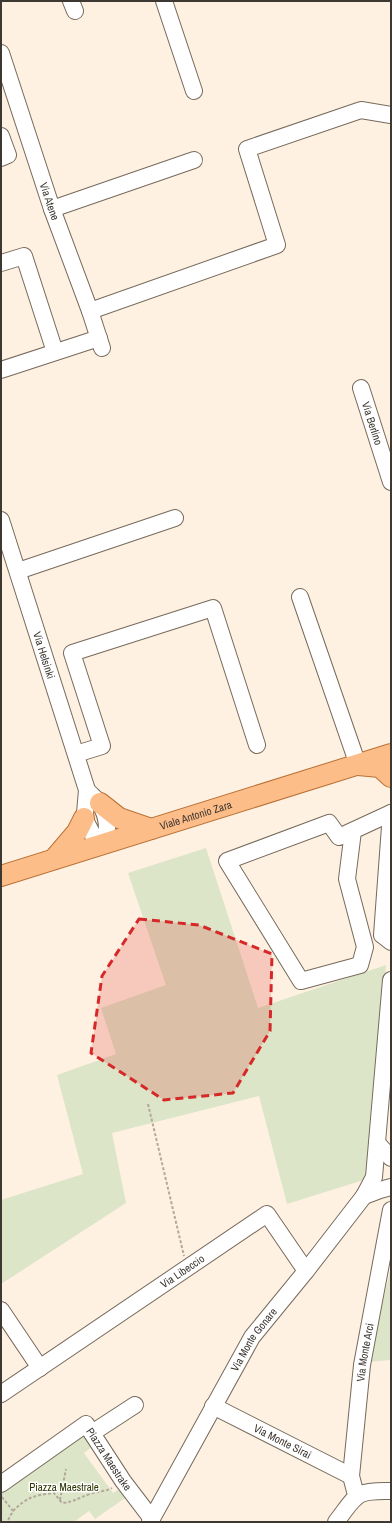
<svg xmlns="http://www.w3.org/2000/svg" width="392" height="1523" font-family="'Archivo Narrow',sans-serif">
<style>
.green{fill:#dce5c7}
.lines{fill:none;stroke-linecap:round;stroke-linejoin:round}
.minor-casing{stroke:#766a5c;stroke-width:18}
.major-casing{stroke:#b97237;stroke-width:22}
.path{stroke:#b3a89c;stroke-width:2;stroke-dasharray:3 2;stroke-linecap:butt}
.minor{stroke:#fff;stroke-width:16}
.major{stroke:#fdbd89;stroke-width:20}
.marked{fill:#d62828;fill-opacity:0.2;stroke:#d62828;stroke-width:3;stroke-dasharray:8 5;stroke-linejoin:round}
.labels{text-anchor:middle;stroke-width:3;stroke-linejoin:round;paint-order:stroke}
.street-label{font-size:11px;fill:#3d3832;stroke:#fff}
.park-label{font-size:11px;fill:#2e3702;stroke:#fff}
</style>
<rect width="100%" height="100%" fill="#fff1e1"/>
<path class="green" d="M206,848L258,1008L386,965L370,1178L287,1204L259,1096L112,1133L126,1203L1,1284V1200L83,1174L57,1075L116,1054L101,1008L166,985L128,873Z
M391,1265V1360L369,1362L391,1267Z
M82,1432L93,1446L84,1453L113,1493L125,1485L131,1494L95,1519L89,1511L74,1522H1V1490Z"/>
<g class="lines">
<g class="minor-casing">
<g id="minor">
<path d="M71,1L75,11"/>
<path d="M164,1L194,91"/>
<path id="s1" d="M1,53L52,209L90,311L102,348"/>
<path d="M1,136L8,155L1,158"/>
<path d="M52,209L194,160"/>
<path d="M1,263L24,256L55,352"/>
<path d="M90,311L277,245L247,149L361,110L391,115"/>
<path d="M1,370L99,338"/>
<path id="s2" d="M361,388L391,482"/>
<path id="s3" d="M1,520L87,790C91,795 97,799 100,804C108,817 109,830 104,844L95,839L84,818L85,813L87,790"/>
<path d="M18,571L175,518"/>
<path d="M300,597L358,765"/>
<path d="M76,754L102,746L72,653L213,608L257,745"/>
<path d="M391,813L382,935L391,942"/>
<path d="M353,831L347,879L365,947L360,965L301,981L227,861L329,823L339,837L391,813"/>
<path d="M377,1143L391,1158"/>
<path d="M364,1196L374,1177L391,980"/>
<path d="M1,1310L40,1368"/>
<path id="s4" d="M1,1394L267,1214L306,1271"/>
<path id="s5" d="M213,1406L351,1476"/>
<path d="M92,1433L135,1405"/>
<path id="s6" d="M1,1484L86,1424L123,1481L152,1519"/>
<path id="s7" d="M356,1495L351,1476L362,1365L391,1210"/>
<path id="s8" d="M150,1522L252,1337L306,1271L364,1196L380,1190L391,1187"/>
<path d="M336,1522C357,1495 354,1490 391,1491"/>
</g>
</g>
<g class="major-casing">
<g id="major">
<path d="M358,765L380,767L391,777"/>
<path d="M100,803L119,818L151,829"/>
<path d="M54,859L77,832L84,818"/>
<path id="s9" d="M1,876L391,754"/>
</g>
</g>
<path class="path" d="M148,1104L184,1256
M2,1497L13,1511L7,1522
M60,1500L66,1469
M13,1511C27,1497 35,1495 54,1493L62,1503C74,1502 78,1498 90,1494C97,1491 105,1492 112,1488"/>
<use href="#minor" class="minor"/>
<use href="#major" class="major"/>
</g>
<path class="marked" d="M139,919L199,925L272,954L270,1031L233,1093L164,1100L91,1053L102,976Z"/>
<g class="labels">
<g class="street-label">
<text dy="4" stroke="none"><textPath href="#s1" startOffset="156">Via Atene</textPath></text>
<text dy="4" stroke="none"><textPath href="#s2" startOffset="37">Via Berlino</textPath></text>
<text dy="4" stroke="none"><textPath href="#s3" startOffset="142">Via Helsinki</textPath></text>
<text dy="4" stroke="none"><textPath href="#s9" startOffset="204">Viale Antonio Zara</textPath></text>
<text dy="4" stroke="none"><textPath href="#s4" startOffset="219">Via Libeccio</textPath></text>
<text dy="4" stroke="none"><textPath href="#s8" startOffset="210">Via Monte Gonare</textPath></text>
<text dy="4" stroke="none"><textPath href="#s7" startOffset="144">Via Monte Arci</textPath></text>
<text dy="4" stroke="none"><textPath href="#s5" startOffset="78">Via Monte Sirai</textPath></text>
<text dy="4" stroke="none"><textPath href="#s6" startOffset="146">Piazza Maestrake</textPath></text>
</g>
<g class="park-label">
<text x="64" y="1491">Piazza Maestrale</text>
</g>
</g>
<rect width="392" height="1523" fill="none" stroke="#3d3832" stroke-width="4"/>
</svg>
